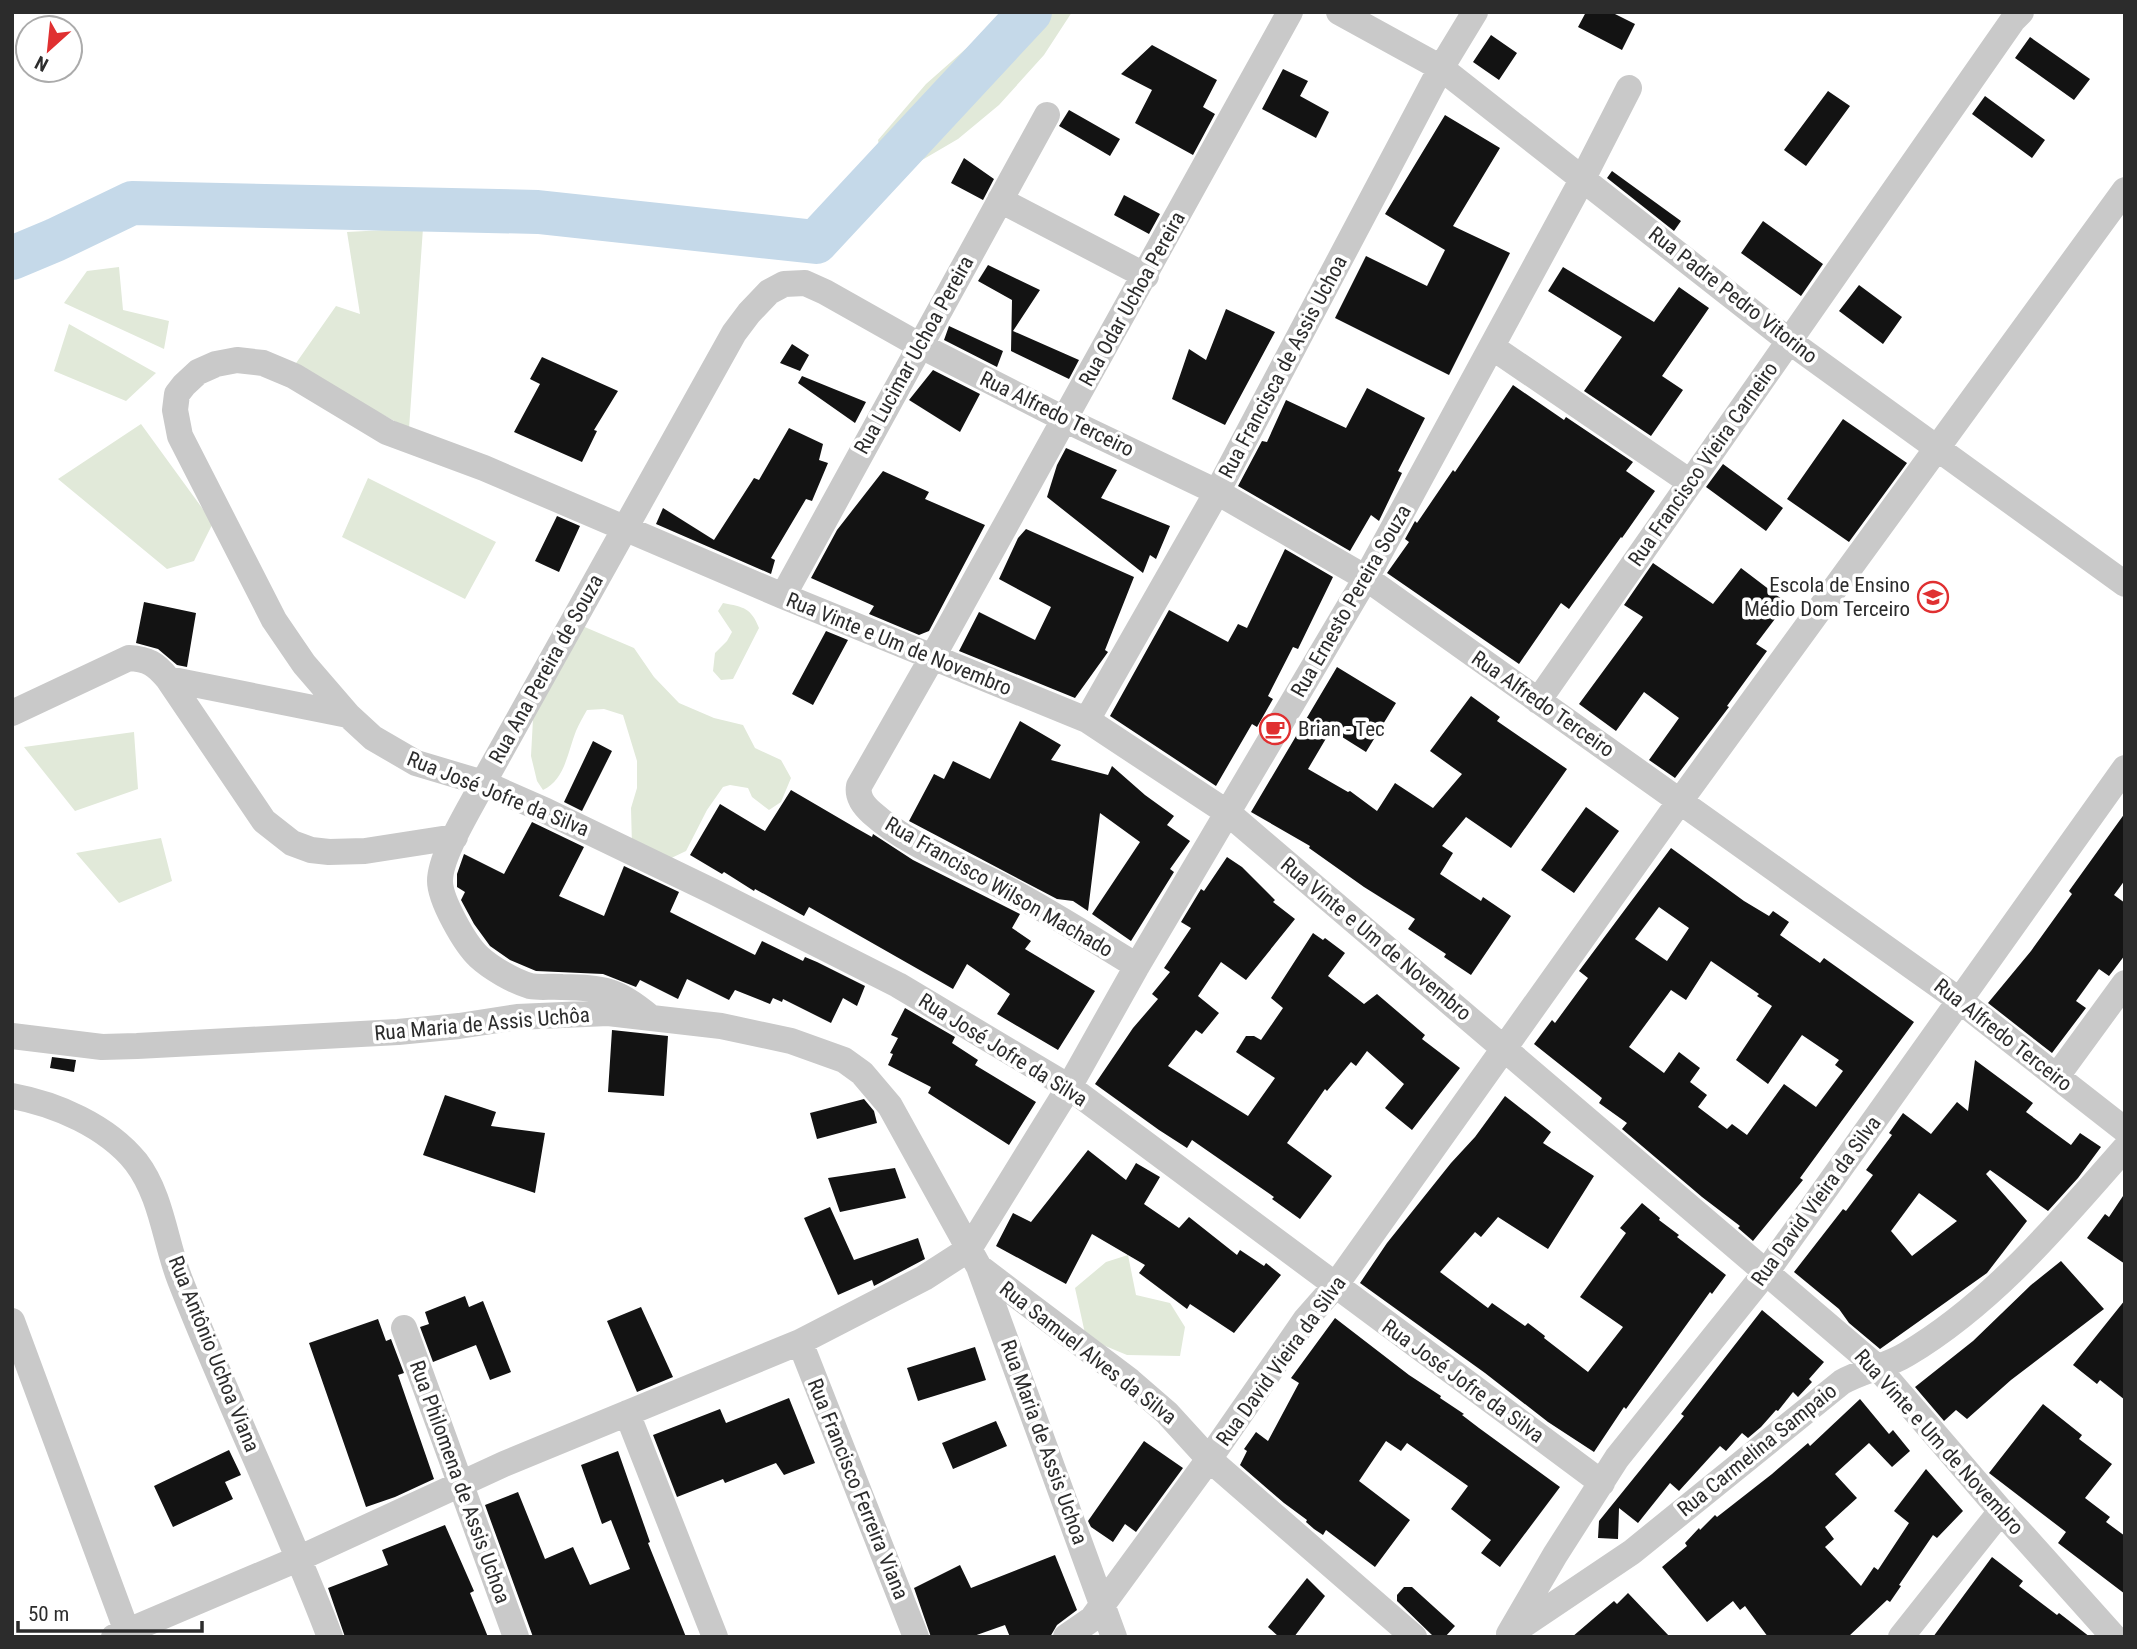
<svg xmlns="http://www.w3.org/2000/svg" width="2137" height="1649" font-family="'Roboto Condensed',sans-serif">
<style>
.green{fill:#e1e9d9}
.lines{fill:none;stroke-linecap:round;stroke-linejoin:round}
.river{stroke:#c5d9e9;stroke-width:44}
.building{fill:#131313;fill-rule:evenodd}
.minor{stroke:#c9c9c9;stroke-width:26}
.labels{text-anchor:middle;stroke-width:7;stroke-linejoin:round;paint-order:stroke}
.street-label{font-size:21px;fill:#2c2c2c;stroke:#fff}
.poi-label{font-size:21px;fill:#2c2c2c;stroke:#fff;text-anchor:end}
</style>
<rect width="100%" height="100%" fill="#fff"/>
<path class="green" d="M1006,12H1072L1044,55L999,105L958,139L917,163L882,159L878,140L926,84L969,46L1001,28Z
M423,228L409,429L294,366L336,306L360,314L347,232Z
M119,267L123,310L169,321L164,349L64,303L87,271Z
M69,324L156,373L126,401L54,371Z
M141,424L213,523L194,561L167,569L58,479Z
M368,478L496,542L465,599L342,537Z
M723,603C744,607 751,608 759,628L733,679L721,680L713,671L715,653L727,641L732,632L718,611Z
M580,625L634,648L654,677L679,703L714,718L743,725L755,748L781,760L791,778L781,802L769,810L752,797L748,788L730,785L723,787L707,810L686,851L663,862L632,846L631,808L637,788V761L623,715L604,709L587,710C583,717 579,724 576,731C568,751 565,780 543,790L537,781L531,756L533,719Z
M134,732L138,789L75,811L24,747Z
M161,838L172,881L119,903L76,853Z
M1128,1255L1136,1295L1170,1303L1185,1327L1180,1356L1127,1355L1086,1338L1075,1288L1106,1262Z"/>
<g class="lines">
<path class="river" d="M12,258L55,240L132,203L538,212L816,242L1030,12"/>
</g>
<path class="building" d="M1586,12H1611L1635,24L1622,50L1578,27Z
M1491,35L1517,53L1499,80L1473,62Z
M2030,37L2090,79L2074,100L2015,58Z
M1152,45L1217,80L1203,107L1215,114L1193,155L1135,123L1152,90L1121,74Z
M1283,69L1308,81L1300,96L1329,112L1316,138L1262,109Z
M1828,91L1850,106L1806,166L1784,150Z
M1985,96L2045,140L2032,158L1972,114Z
M1069,110L1120,139L1110,156L1059,126Z
M1445,115L1500,148L1453,226L1510,253L1449,375L1335,318L1366,256L1427,286L1445,250L1385,214Z
M964,158L994,179L983,200L951,183Z
M1612,171L1681,221L1674,231L1607,178Z
M1124,195L1160,214L1149,234L1114,215Z
M1763,221L1823,264L1801,296L1741,253Z
M988,265L1040,290L1013,331L1079,360L1069,379L1011,351L1012,300L978,281Z
M1563,267L1654,322L1679,287L1709,308L1662,376L1683,390L1651,436L1584,391L1622,337L1548,291Z
M1859,285L1902,317L1883,344L1839,311Z
M1226,309L1275,332L1225,425L1172,399L1189,349L1206,360Z
M949,326L1003,351L997,367L944,340Z
M792,344L809,355L800,371L780,363Z
M542,357L618,391L594,430L597,431L582,462L514,432L540,384L530,379Z
M933,370L980,394L960,432L909,400Z
M802,376L866,402L855,423L798,383Z
M1513,385L1564,420L1566,417L1633,462L1626,471L1655,491L1622,538L1621,537L1569,609L1561,603L1519,664L1387,573L1409,542L1405,539L1415,521L1417,523L1453,470L1455,472Z
M1367,388L1425,418L1398,471L1402,473L1379,521L1371,515L1350,551L1238,486L1262,441L1267,442L1286,400L1346,428Z
M1843,419L1907,463L1849,542L1787,499Z
M789,428L823,444L819,460L828,463L812,501L806,499L771,558L775,560L771,574L656,524L663,508L714,540L754,478L759,480Z
M1066,448L1117,470L1101,498L1170,526L1156,559L1150,555L1143,573L1047,497L1057,465Z
M1723,464L1783,508L1766,531L1706,487Z
M883,471L929,492L925,499L985,525L929,631L919,635L869,614L874,606L811,578L837,530Z
M557,516L580,526L559,572L535,561Z
M1026,529L1134,577L1105,650L1108,652L1075,698L959,651L979,612L1035,640L1051,607L999,579L1018,538Z
M1285,549L1333,577L1298,649L1293,647L1268,696L1273,699L1257,727L1252,724L1216,786L1110,716L1169,610L1228,642L1238,624L1247,628Z
M1653,563L1713,604L1741,568L1787,603L1756,644L1767,651L1727,706L1729,707L1675,778L1649,760L1679,718L1644,692L1616,731L1579,704L1643,617L1624,605Z
M144,602L196,613L187,667L177,665L158,649L136,643Z
M826,631L848,640L813,705L792,694Z
M1337,667L1396,703L1366,752L1331,730L1308,769L1348,792L1350,791L1377,811L1395,783L1433,808L1462,774L1430,751L1471,696L1500,717L1497,721L1567,769L1511,848L1466,817L1442,846L1453,853L1440,874L1481,901L1483,897L1511,916L1471,975L1444,957L1446,954L1408,929L1415,919L1364,887L1309,848L1310,846L1251,812Z
M1020,721L1061,745L1051,760L1108,775L1112,766L1145,795L1174,816L1167,825L1190,841L1170,869L1174,872L1131,941L1092,914L1140,842L1100,813L1088,911L1073,901L1057,899L909,821L934,774L944,779L953,761L990,779Z
M593,741L612,751L582,811L564,802Z
M791,790L856,828L872,837L873,834L913,860L1020,914L1012,928L1031,941L1025,949L1095,991L1058,1050L997,1014L1010,994L967,964L953,989L809,907L804,916L755,889L754,891L724,872L722,874L690,855L720,804L765,831Z
M1586,807L1619,831L1574,893L1541,870Z
M2125,813V880L2114,895L2125,903V955L2109,976L2099,969L2076,1001L2086,1008L2052,1053L1988,1003L2031,951L2072,894L2069,891Z
M532,822L584,847L559,896L604,916L624,866L679,892L670,912L755,955L762,941L803,961L805,957L817,962L865,986L857,1006L843,998L831,1023L783,999L782,1002L773,998L770,1004L735,990L729,1000L687,979L678,999L640,980L636,987L603,974L536,971L510,960L490,946L474,924L461,900L465,892L457,887V874L464,854L504,874Z
M1671,848L1744,901L1769,916L1773,911L1789,922L1780,935L1820,963L1824,958L1914,1022L1800,1178L1803,1180L1753,1241L1738,1228L1740,1226L1702,1197L1622,1129L1627,1123L1599,1103L1602,1098L1534,1044L1552,1020L1555,1023L1588,978L1579,971ZM1659,907L1689,928L1667,961L1635,939ZM1711,961L1759,994L1757,996L1772,1006L1736,1060L1768,1084L1802,1035L1839,1060L1835,1065L1843,1071L1816,1107L1784,1084L1747,1135L1732,1124L1727,1129L1698,1107L1707,1095L1690,1082L1700,1068L1679,1052L1664,1073L1629,1047L1671,990L1686,1000Z
M1227,857L1242,867L1275,900L1273,902L1295,919L1246,980L1221,962L1198,996L1219,1013L1202,1034L1196,1030L1168,1066L1248,1116L1275,1078L1236,1052L1246,1036H1254L1261,1040L1283,1008L1271,998L1313,933L1323,940L1325,938L1345,953L1328,976L1364,1004L1377,994L1425,1035L1422,1039L1460,1068L1412,1130L1385,1108L1404,1084L1367,1051L1356,1066L1351,1062L1327,1091L1325,1089L1287,1143L1332,1176L1300,1219L1272,1199L1274,1197L1192,1140L1187,1148L1159,1130L1095,1084L1133,1028L1158,999L1152,994L1170,972L1164,968L1191,928L1181,922L1201,889L1204,891Z
M905,1008L955,1037L952,1043L978,1060L975,1065L1036,1102L1009,1145L928,1093L931,1087L888,1065L893,1054L890,1053L898,1038L891,1035Z
M612,1030L668,1036L664,1096L608,1092Z
M52,1057L76,1060L74,1072L50,1068Z
M1975,1060L2033,1103L2026,1112L2071,1145L2080,1133L2101,1147L2078,1178L2048,1211L1990,1170L1986,1174L2027,1221L1987,1273L1880,1349L1849,1323L1839,1309L1794,1272L1843,1209L1846,1211L1873,1175L1866,1170L1892,1135L1889,1133L1903,1113L1931,1134L1957,1102L1968,1111ZM1919,1193L1957,1221L1912,1256L1891,1231Z
M445,1095L496,1112L491,1126L545,1133L535,1193L423,1155Z
M1505,1096L1551,1132L1543,1143L1594,1176L1548,1249L1498,1217L1481,1237L1475,1232L1440,1272L1488,1308L1492,1303L1525,1326L1528,1323L1545,1336L1544,1338L1588,1372L1623,1327L1580,1297L1626,1233L1620,1228L1642,1203L1660,1218L1659,1220L1679,1235L1677,1237L1726,1275L1712,1294L1710,1292L1626,1409L1624,1407L1594,1452L1548,1422L1485,1373L1360,1283L1387,1243L1451,1163L1475,1137Z
M864,1099L874,1111L877,1123L817,1139L810,1113Z
M1088,1150L1126,1180L1136,1163L1160,1177L1144,1204L1179,1228L1189,1217L1237,1255L1240,1250L1264,1266L1266,1263L1281,1275L1234,1333L1190,1304L1187,1309L1139,1273L1145,1265L1092,1234L1066,1284L996,1246L1013,1213L1031,1222Z
M895,1168L906,1198L840,1212L828,1178Z
M2125,1193V1264L2087,1238L2105,1214L2109,1217Z
M830,1207L854,1260L918,1238L925,1259L874,1286L872,1280L838,1295L804,1218Z
M2061,1261L2104,1309L2011,1380L1967,1419L1956,1410L1944,1421L1915,1387L1973,1341L2031,1285Z
M465,1296L469,1307L483,1301L511,1372L490,1380L476,1345L433,1362L420,1327L429,1324L425,1312Z
M2125,1300V1400L2100,1380L2097,1384L2073,1365Z
M641,1307L673,1377L637,1392L607,1321Z
M1762,1310L1824,1362L1809,1379L1812,1382L1798,1397L1793,1392L1778,1411L1776,1410L1761,1427L1748,1438L1742,1433L1726,1451L1720,1446L1679,1491L1670,1483L1638,1523L1619,1508L1618,1539L1598,1538L1599,1521L1684,1416L1681,1414Z
M1335,1318L1409,1375L1441,1396L1440,1398L1464,1414L1462,1415L1479,1428L1560,1487L1500,1567L1481,1553L1491,1540L1451,1509L1468,1486L1407,1443L1401,1451L1386,1441L1359,1481L1410,1520L1375,1567L1326,1530L1323,1535L1314,1529L1306,1522L1307,1520L1284,1503L1240,1465L1247,1451L1244,1449L1256,1432L1268,1441L1299,1383L1291,1378Z
M378,1319L386,1341L391,1339L404,1373L398,1375L434,1479L395,1497L366,1507L309,1343Z
M975,1347L986,1380L918,1401L907,1368Z
M789,1398L815,1463L784,1475L776,1463L725,1483L723,1479L677,1497L653,1435L720,1409L726,1423Z
M1860,1399L1889,1434L1893,1430L1910,1451L1892,1467L1869,1443L1835,1474L1857,1498L1825,1527L1834,1539L1825,1547L1861,1586L1874,1567L1878,1570L1909,1523L1894,1511L1926,1469L1963,1511L1937,1538L1933,1535L1899,1585L1901,1586L1890,1602L1887,1600L1848,1637H1768L1745,1606L1740,1610L1733,1601L1707,1622L1662,1567L1687,1546L1685,1543L1699,1528L1700,1530L1715,1515L1717,1517L1772,1474L1808,1443L1810,1446Z
M2043,1404L2082,1435L2079,1439L2112,1464L2085,1498L2110,1517L2106,1522L2125,1536V1594L2058,1543L2066,1532L1989,1473Z
M996,1421L1007,1446L953,1469L942,1443Z
M1144,1441L1183,1468L1136,1532L1125,1524L1113,1542L1091,1527L1088,1521Z
M229,1450L241,1475L225,1482L233,1499L173,1527L154,1486Z
M618,1451L650,1542L648,1543L686,1637H533L485,1505L518,1492L545,1559L573,1547L590,1585L630,1569L611,1520L602,1524L581,1465Z
M445,1525L474,1591L470,1593L488,1637H345L328,1588L388,1565L382,1550Z
M1055,1555L1077,1610L1057,1625L1050,1637H1010L1005,1625L971,1637H931L914,1588L960,1565L971,1588Z
M1992,1557L2023,1581L2019,1586L2057,1615L2059,1613L2090,1637H1933Z
M1307,1578L1325,1596L1294,1637H1279L1268,1627Z
M1404,1587H1412L1455,1626L1445,1637H1434L1397,1601V1595Z
M1628,1593L1670,1637H1572L1614,1601L1617,1604Z"/>
<g class="lines">
<path class="minor" d="M1339,12L1441,68L1789,341L2125,584
M1000,200L1146,276
M1492,347L1690,482
M783,596L1047,115
M168,679L348,715
M1538,701L2013,20L2021,12
M12,713L129,658C148,659 156,664 168,679L264,821L292,843L311,850L329,852L365,851L455,837
M1087,720L1217,492L1441,68L1475,12
M1137,966C1094,940 1051,912 1007,889C963,865 910,847 872,813C863,805 857,797 859,786L932,658L1290,12
M650,1017C617,989 604,988 562,987C551,986 540,988 530,986C513,981 491,968 479,957C465,944 440,900 440,881C440,855 471,807 483,783L734,333L749,313L769,292L784,284L805,283L825,292L919,345L1064,419L1217,492L1366,578L1959,1000L2125,1130
M12,1036L102,1047L137,1046L398,1032L459,1026L517,1017L608,1013L721,1026L791,1041L844,1060L862,1073L890,1106L979,1267L1114,1637
M2057,1076L2125,983
M12,1096C56,1104 107,1126 136,1162C162,1196 165,1242 180,1280C227,1400 284,1516 330,1637
M979,1267L1130,1381L1167,1413L1209,1459L1414,1637
M12,1321L129,1637
M404,1328L516,1637
M800,1342L916,1637
M627,1413L715,1637
M1602,1483L1069,1087L898,985L714,892L546,811L483,783L416,763L373,738L348,715L304,664L274,620L180,436L175,410L177,394L184,385L198,372L216,364L237,360L263,363L294,376L387,432L484,468L783,596L1087,720L1228,813L1878,1368L2001,1511L2114,1637
M1513,1632L1632,1552L1842,1382C1863,1370 1886,1367 1907,1354C1994,1302 2059,1223 2125,1148
M1509,1634L1555,1555L1617,1458L1767,1271L2125,768
M114,1637L300,1558L504,1464L800,1342L924,1278L969,1249L1069,1087L1137,966L1366,578L1582,180L1629,88
M1066,1637L1092,1619L1209,1459L1306,1319L1335,1286L1680,801L2125,190
M1901,1637L2001,1511"/>
</g>
<defs>
<g id="school-ring" transform="scale(1.575)"><circle r="9.5" fill="#fff" stroke="#e03031" stroke-width="1.5"/><path d="M0-5L7-2L0 1L-7-2ZM-4 1L0 2.5L4 1V4Q0 6-4 4Z" fill="#e03031"/></g>
<g id="cafe-ring" transform="scale(1.575)"><circle r="9.5" fill="#fff" stroke="#e03031" stroke-width="1.5"/><path d="M-5.5-4.5H6V0H3Q3 3.5 0 3.5H-2.5Q-5.5 3.5-5.5 0ZM3-3.2v2h1.7v-2ZM-6 4.5H4V6H-6Z" fill="#e03031"/></g>
</defs>
<g fill-rule="evenodd">
<use href="#school-ring" x="1933" y="597"/>
<use href="#cafe-ring" x="1275" y="729"/>
</g>
<g class="labels">
<g class="street-label">
<text transform="translate(1733 295) rotate(38)" y="7">Rua Padre Pedro Vitorino</text>
<text transform="translate(1132 299) rotate(-61)" y="7">Rua Odar Uchoa Pereira</text>
<text transform="translate(914 355) rotate(-61)" y="7">Rua Lucimar Uchoa Pereira</text>
<text transform="translate(1283 367) rotate(-62)" y="7">Rua Francisca de Assis Uchoa</text>
<text transform="translate(1057 414) rotate(26)" y="7">Rua Alfredo Terceiro</text>
<text transform="translate(1703 464) rotate(-55)" y="7">Rua Francisco Vieira Carneiro</text>
<text transform="translate(1351 601) rotate(-60)" y="7">Rua Ernesto Pereira Souza</text>
<text transform="translate(899 644) rotate(22)" y="7">Rua Vinte e Um de Novembro</text>
<text transform="translate(546 669) rotate(-61)" y="7">Rua Ana Pereira de Souza</text>
<text transform="translate(1543 704) rotate(35)" y="7">Rua Alfredo Terceiro</text>
<text transform="translate(498 794) rotate(22)" y="7">Rua José Jofre da Silva</text>
<text transform="translate(999 887) rotate(30)" y="7">Rua Francisco Wilson Machado</text>
<text transform="translate(1376 939) rotate(40)" y="7">Rua Vinte e Um de Novembro</text>
<text transform="translate(482 1024) rotate(-5)" y="7">Rua Maria de Assis Uchôa</text>
<text transform="translate(2003 1035) rotate(38)" y="7">Rua Alfredo Terceiro</text>
<text transform="translate(1003 1050) rotate(32)" y="7">Rua José Jofre da Silva</text>
<text transform="translate(1816 1201) rotate(-54)" y="7">Rua David Vieira da Silva</text>
<text transform="translate(1088 1353) rotate(38)" y="7">Rua Samuel Alves da Silva</text>
<text transform="translate(214 1354) rotate(68)" y="7">Rua Antônio Uchoa Viana</text>
<text transform="translate(1281 1361) rotate(-54)" y="7">Rua David Vieira da Silva</text>
<text transform="translate(1463 1381) rotate(36)" y="7">Rua José Jofre da Silva</text>
<text transform="translate(1044 1442) rotate(70)" y="7">Rua Maria de Assis Uchoa</text>
<text transform="translate(1939 1442) rotate(48)" y="7">Rua Vinte e Um de Novembro</text>
<text transform="translate(1757 1450) rotate(-39)" y="7">Rua Carmelina Sampaio</text>
<text transform="translate(460 1482) rotate(70)" y="7">Rua Philomena de Assis Uchoa</text>
<text transform="translate(858 1489) rotate(68)" y="7">Rua Francisco Ferreira Viana</text>
</g>
<g class="poi-label">
<text x="1910" y="592">Escola de Ensino<tspan x="1910" dy="24">Médio Dom Terceiro</tspan></text>
<text x="1298" y="736" text-anchor="start">Brian - Tec</text>
</g>
</g>
<rect width="2137" height="1649" fill="none" stroke="#2c2c2c" stroke-width="28"/>
<g transform="translate(49 49) rotate(207)"><circle r="33" fill="#ffffff" stroke="#ababab" stroke-width="2"/>
<path d="M0-5L12 26L0 18L-12 26Z" fill="#e03031"/>
<text y="-10" font-size="19" font-weight="bold" text-anchor="middle" fill="#2c2c2c">N</text>
</g>
<path d="M18 1621v10h184v-10" fill="none" stroke="#2c2c2c" stroke-width="3.5"/>
<text x="28" y="1621" font-size="21" fill="#2c2c2c" stroke="#ffffff" stroke-width="5" paint-order="stroke">50 m</text>
</svg>
